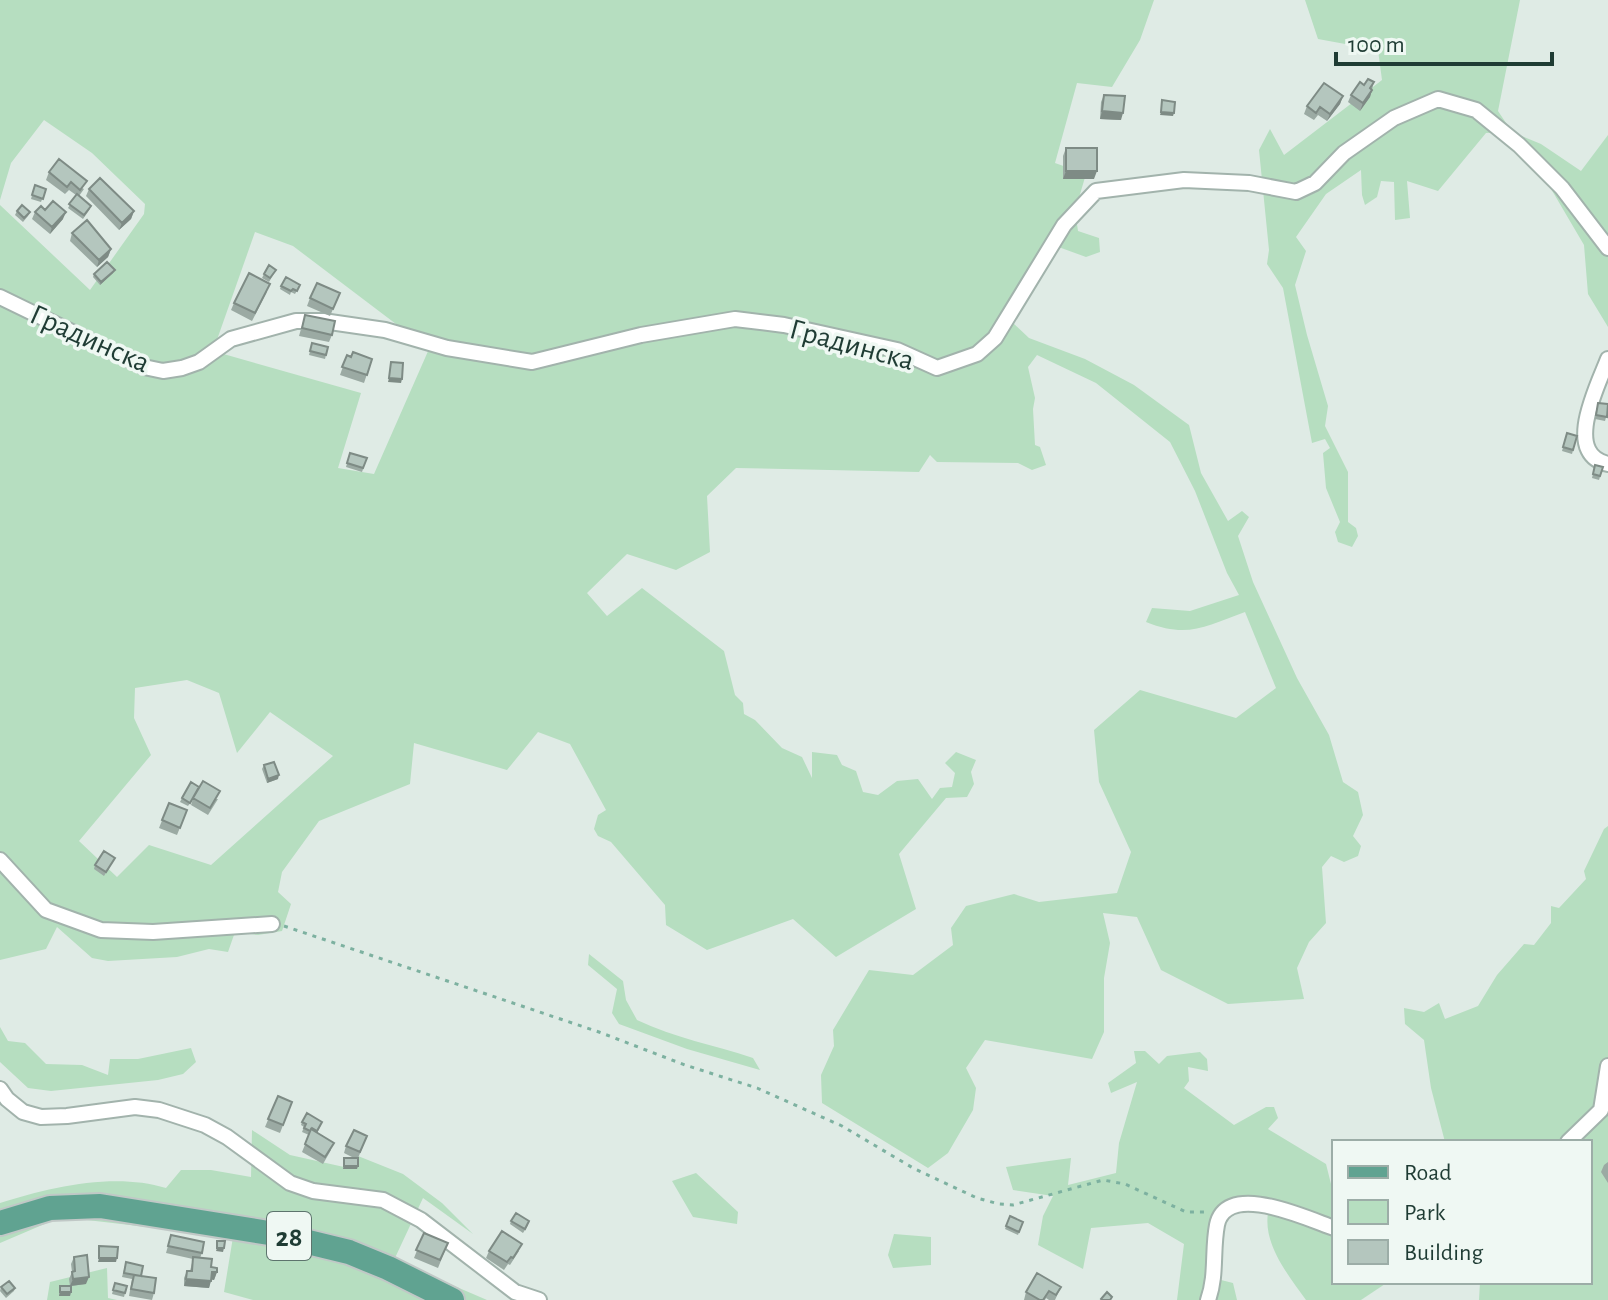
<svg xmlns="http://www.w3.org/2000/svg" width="1608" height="1300" font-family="'Alegreya Sans',sans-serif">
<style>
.green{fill:#b6dec0;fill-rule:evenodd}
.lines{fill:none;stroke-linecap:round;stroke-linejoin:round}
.minor-casing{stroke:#a2b3ac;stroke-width:18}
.primary-casing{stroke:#c0c8c6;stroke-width:28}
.path{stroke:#7db1a0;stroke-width:3;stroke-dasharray:4 6;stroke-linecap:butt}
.minor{stroke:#fff;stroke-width:14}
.primary{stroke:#60a391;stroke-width:24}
.wall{fill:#9baaa3}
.shaded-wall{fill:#7e8b85}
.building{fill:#b4c6be;stroke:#7e8b85;stroke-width:2}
.labels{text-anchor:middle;stroke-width:7;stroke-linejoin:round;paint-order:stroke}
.shield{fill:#eff8f3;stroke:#5d746d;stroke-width:2}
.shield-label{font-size:28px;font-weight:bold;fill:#1f3c34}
.street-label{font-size:30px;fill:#1f3c34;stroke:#eff8f3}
</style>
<rect width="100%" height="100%" fill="#dfebe5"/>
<path class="green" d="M0,0H1154L1140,40L1112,87L1077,83L1055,163L1086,174L1075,211L1078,231L1099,238L1100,252L1086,257L1053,245L1012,322L1029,338L1085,359L1134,385L1189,425L1201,473L1228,521L1242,511L1249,517L1238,536L1253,582L1297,678L1329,735L1343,782L1358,792L1363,815L1353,836L1361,846L1358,856L1344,862L1331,856L1322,867L1326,923L1309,942L1297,968L1304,999L1228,1004L1161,970L1137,917L1103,913L1110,943L1104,978V1032L1092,1059L985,1040L966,1068L976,1088L973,1110L948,1153L928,1168L822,1103L821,1075L834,1046L833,1030L869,970L913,975L953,945L951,928L966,906L1014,894L1039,902L1117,893L1131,852L1099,782L1094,730L1140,690L1236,718L1276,688L1245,612C1206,626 1188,639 1146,622L1152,608L1190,611L1239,595L1227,573L1195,491L1170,442L1096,383L1037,355L1028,367L1035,398L1033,409L1035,445L1040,447L1046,465L1032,470L1018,463L937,462L930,455L919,472L736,468L707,496L710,552L676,570L627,554L587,593L607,616L642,588L724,651L735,695L743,703L744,714L755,720L782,748L802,757L812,778V752L837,755L842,765L856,771L863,792L878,795L897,781L918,779L932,799L940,788L952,787L955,773L945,763L956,752L976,760L971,772L974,784L967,797L946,798L899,854L916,909L836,957L793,919L707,950L666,925L665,905L611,842L598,836L594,829L598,815L606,810L570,744L538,732L507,770L414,743L410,784L319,821L282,872L278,892L291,904L282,931L258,935L235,932L228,952L209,949L177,957L108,961L92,958L57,927L46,949L0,960V205L90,290L144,214L145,204L92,153L44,120L11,163L0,200ZM255,232L293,246L429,349L374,474L338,468L361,393L213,351ZM187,680L219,693L237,753L270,712L333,756L211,865L149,845L117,877L79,841L151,755L134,718L135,688Z
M1305,0H1520L1498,111L1512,132L1541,144L1581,171L1608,135V327L1588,294L1584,245L1547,182L1512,132L1486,133L1438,191L1407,181L1410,218L1395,220L1394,182L1381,181L1377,197L1365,205L1362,195L1361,170L1326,194L1296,237L1306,251L1295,285L1307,335L1328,406L1325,426L1348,472V522L1356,528L1358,536L1352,547L1338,542L1335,532L1340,522L1326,488L1323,453L1330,448L1325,439L1312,443L1283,288L1267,264L1269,250L1259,150L1270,129L1284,155L1382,80L1378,50L1318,39Z
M1608,826V1300H1479L1480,1282H1590V1142H1445L1431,1088L1424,1040L1405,1024L1404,1008L1424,1012L1439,1003L1445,1019L1478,1006L1497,975L1524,944L1534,945L1551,923V906L1559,908L1586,879L1584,871L1604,829Z
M589,954L623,981L626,1000L637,1020C675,1038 714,1045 753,1058L760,1070L687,1049L619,1024L612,1013L617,989L588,965Z
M0,1027L8,1041L25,1043L46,1064L82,1065L108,1075L110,1059H138L191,1048L196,1062L183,1074L158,1080L51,1091L28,1088L0,1062Z
M1134,1051H1145L1159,1064L1167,1056L1200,1052L1207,1059L1208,1071L1188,1067L1189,1081L1184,1088L1234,1125L1266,1107H1274L1278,1118L1268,1129L1326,1164L1334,1196V1282L1385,1284L1361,1300H1306C1289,1276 1263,1245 1268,1213C1245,1210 1235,1209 1220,1228L1221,1280L1233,1283L1237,1300H1177L1184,1244L1148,1223L1091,1228L1083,1269L1038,1245L1043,1216L1053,1196L1013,1190L1006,1167L1071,1158L1068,1185L1116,1173L1119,1143L1137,1082L1111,1093L1108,1083L1136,1063Z
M252,1130L290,1155L353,1169L358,1156L403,1174L442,1203L473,1234L423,1198L394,1260L487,1300H253L224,1292L233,1237L61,1217L0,1243V1203C50,1187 115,1172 166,1188L181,1170H211L251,1177Z
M696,1173L738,1212L737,1224L693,1217L672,1181Z
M894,1234L931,1237V1265L893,1268L888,1255Z
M107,1268L108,1298L117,1300H47L50,1282Z"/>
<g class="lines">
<g class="minor-casing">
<path id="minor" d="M0,297L144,367L163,371L182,368L199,362L231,339L296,321H323L385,330L447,348L532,362L641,335L735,319L784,325L897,350L937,368L977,354L995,338L1064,225L1096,191L1184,180L1249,183L1296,192L1315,183L1344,153L1394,118L1438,99L1476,110L1519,145L1562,188L1608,248
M1608,359C1598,385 1562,454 1608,464
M0,860L46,910L101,930L153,932L272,924
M0,1089L7,1099L23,1112L41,1117L67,1116L135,1107L159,1110L205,1125L227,1137L290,1183L313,1191L383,1200L421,1220L515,1292L539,1300
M1568,1142L1601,1110L1608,1066
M1208,1300C1217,1275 1212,1251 1217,1225C1226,1180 1308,1219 1334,1228"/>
</g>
<g class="primary-casing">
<path id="primary" d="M0,1223L50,1208L100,1206L275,1234L349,1252L388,1268L452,1300"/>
</g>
<path class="path" d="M284,926L599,1032L685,1065L757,1088L842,1126L913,1168L977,1198L999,1204L1013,1205L1103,1180L1125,1184L1186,1212H1208"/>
<use href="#minor" class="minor"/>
<use href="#primary" class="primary"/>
</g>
<path class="wall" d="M1374,82L1370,97L1360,111L1348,102L1351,95L1364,85Z
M1104,95L1121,120L1100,119L1101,102Z
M1343,96L1340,104L1327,121L1318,115L1314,120L1304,114L1307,106Z
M1066,148L1094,179H1063V156Z
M49,172L84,189L79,196L90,209L83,219L68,208L76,195L69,190L65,194L46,180Z
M35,185L46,189L41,202L31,199Z
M89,189L134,211L131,219L119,230L86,196Z
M45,210L63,219L50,234L32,219L35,212Z
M17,211L30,212L28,216L23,222L15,215Z
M72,233L111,249L108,257L97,267L70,241Z
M276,270L269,282L262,278L264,274Z
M113,273L100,285L93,277L94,274Z
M300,285L295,294L291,292L290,295L280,289L281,286Z
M267,292L252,321L231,310L234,303Z
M340,293L330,316L307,306L310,298Z
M305,315L332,335L329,342L299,336Z
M312,343L328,347L325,359L309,355Z
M347,355L372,359L364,383L340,375Z
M1598,403L1608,410L1605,421L1595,419Z
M1567,433L1577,436L1572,454L1562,451Z
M350,453L367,458L362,472L346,467Z
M1595,465L1603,467L1599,480L1592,478Z
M264,765L278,779L267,783L262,769Z
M182,798L218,799L208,815L191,805L193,799L188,806L180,802Z
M169,803L187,810L177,835L159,828Z
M115,858L104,876L94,869L95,865Z
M278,1096L292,1102L280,1133L265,1127Z
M302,1122L321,1125L317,1133L331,1150L323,1164L302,1152L309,1135L302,1132L304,1127L301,1125Z
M364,1144L358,1158L357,1169H343L344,1158H354L344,1153L346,1146Z
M1608,1162V1183L1601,1172L1604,1165Z
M1010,1216L1023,1222L1018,1235L1005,1229Z
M511,1221L528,1225L523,1233L510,1224Z
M424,1233L448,1243L438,1268L414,1258Z
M171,1235L202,1253L200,1258L217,1272L214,1280L211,1279L209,1288L184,1286V1278L187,1271H190L193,1259L166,1253Z
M489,1251H519L510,1265L508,1264L504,1270L486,1258Z
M74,1257L86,1284L71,1286L70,1296H59L60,1286H70L69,1279L72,1272L71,1264Z
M126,1262L141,1276L154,1293L152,1300L129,1296L132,1279L122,1277Z
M115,1283L127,1286L124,1297L112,1294Z
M1,1287L15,1288L14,1291L6,1298L0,1291Z
M1061,1287L1055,1300H1049L1046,1298L1045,1300H1024L1026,1292Z"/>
<path class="shaded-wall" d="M1372,90L1370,97L1360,111L1363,103Z
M1343,96L1340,104L1327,121L1330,114Z
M1102,111L1123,113L1121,120L1100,119Z
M1161,112L1174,113L1173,116L1160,115Z
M1066,171H1097L1094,179H1063Z
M134,211L131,219L119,230L122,223Z
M66,212L63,219L50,234L52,227Z
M111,249L108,257L97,267L99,260Z
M115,270L113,273L100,285L101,282Z
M389,378L402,379L401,383L388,382Z
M279,775L278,779L267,783L268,779Z
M344,1166H358L357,1169H343Z
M217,1248H224L223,1252L216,1251Z
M99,1258H117L116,1262H98Z
M212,1272H217L214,1280L209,1279Z
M89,1277L86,1284L70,1286L73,1279Z
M186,1279L211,1281L209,1288L184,1286Z
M60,1292H71L70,1296H59Z"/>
<path class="building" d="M1368,79L1374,82L1370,88L1372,90L1363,103L1351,95L1360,82L1364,85Z
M1324,83L1343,96L1330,114L1320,107L1316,113L1307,106Z
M1104,95L1125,96L1123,113L1102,111Z
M1162,100L1175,102L1174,113L1161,112Z
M1066,148H1097V171H1066Z
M59,159L87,181L80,190L71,182L67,187L49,172Z
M100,178L134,211L122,223L89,189Z
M35,185L46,189L43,199L32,195Z
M77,194L91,206L84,215L69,204Z
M53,201L66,212L52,227L35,212L41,206L45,210Z
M22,205L30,212L24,218L17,211Z
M87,220L111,249L99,260L72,233Z
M107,262L115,270L101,282L94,274Z
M269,265L276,270L270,278L264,274Z
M249,273L270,284L255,313L234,303Z
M286,277L300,285L297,291L293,289L291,291L281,286Z
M317,283L340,293L333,309L310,298Z
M305,315L335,321L332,335L302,328Z
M312,343L328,347L326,355L310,351Z
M353,352L372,359L367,375L342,367L347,355L351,357Z
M391,362L403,363L402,379L389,378Z
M1598,403L1608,404L1607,417L1596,415Z
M1567,433L1577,436L1573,450L1563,447Z
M350,453L367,458L363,468L347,463Z
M1595,465L1603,467L1600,476L1593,474Z
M274,762L279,775L268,779L264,765Z
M203,781L220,791L210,808L193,798Z
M191,782L199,787L190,803L182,798Z
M169,803L187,810L180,828L162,820Z
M104,851L115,858L106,872L95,865Z
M278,1096L292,1102L283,1125L268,1119Z
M307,1113L322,1122L317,1131L312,1128L310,1131L304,1128L306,1124L302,1122Z
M311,1129L334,1143L325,1157L305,1144Z
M354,1130L367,1136L360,1152L346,1146Z
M344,1158H358V1166H344Z
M516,1213L529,1221L525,1229L511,1221Z
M1010,1216L1023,1222L1019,1232L1006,1226Z
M502,1231L522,1244L513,1258L511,1257L507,1262L489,1251Z
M424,1233L448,1243L440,1260L416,1250Z
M171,1235L204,1242L202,1253L168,1246Z
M217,1241H225L224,1248H217Z
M99,1246L118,1247L117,1258H99Z
M87,1255L89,1277L73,1279L72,1272L75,1271L74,1257Z
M193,1257L212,1259L211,1267L217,1268V1272H212L211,1281L186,1279L187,1271H192Z
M126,1262L143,1266L141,1276L124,1273Z
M1037,1273L1061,1287L1056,1295L1049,1291L1043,1300H1040L1026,1292Z
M134,1275L156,1278L154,1293L131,1289Z
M9,1281L15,1288L7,1294L1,1287Z
M115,1283L127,1286L125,1293L113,1290Z
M60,1286H71V1292H60Z
M1107,1292L1112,1297L1110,1300H1102L1101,1299Z"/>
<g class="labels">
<rect class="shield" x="267" y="1212" width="44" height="48" rx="6"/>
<g class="shield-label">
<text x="289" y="1246">28</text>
</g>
<g class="street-label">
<text transform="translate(90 338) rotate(24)" y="10">Градинска</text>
<text transform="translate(852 344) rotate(15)" y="10">Градинска</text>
</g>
</g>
<rect x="1332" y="1140" width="260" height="144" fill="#eff8f3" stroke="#9cada7" stroke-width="2"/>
<rect x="1348" y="1166" width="40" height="12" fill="#60a391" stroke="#9cada7" stroke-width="2"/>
<text x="1404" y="1180" font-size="24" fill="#1f3c34">Road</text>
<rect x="1348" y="1200" width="40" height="24" fill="#b6dec0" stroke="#9cada7" stroke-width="2"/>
<text x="1404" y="1220" font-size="24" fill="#1f3c34">Park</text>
<rect x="1348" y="1240" width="40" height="24" fill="#b4c6be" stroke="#9cada7" stroke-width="2"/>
<text x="1404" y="1260" font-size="24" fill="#1f3c34">Building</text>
<path d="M1336 52v12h216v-12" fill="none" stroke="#1f3c34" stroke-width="4"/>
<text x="1348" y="52" font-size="24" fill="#1f3c34" stroke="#eff8f3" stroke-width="6" paint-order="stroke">100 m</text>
</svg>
